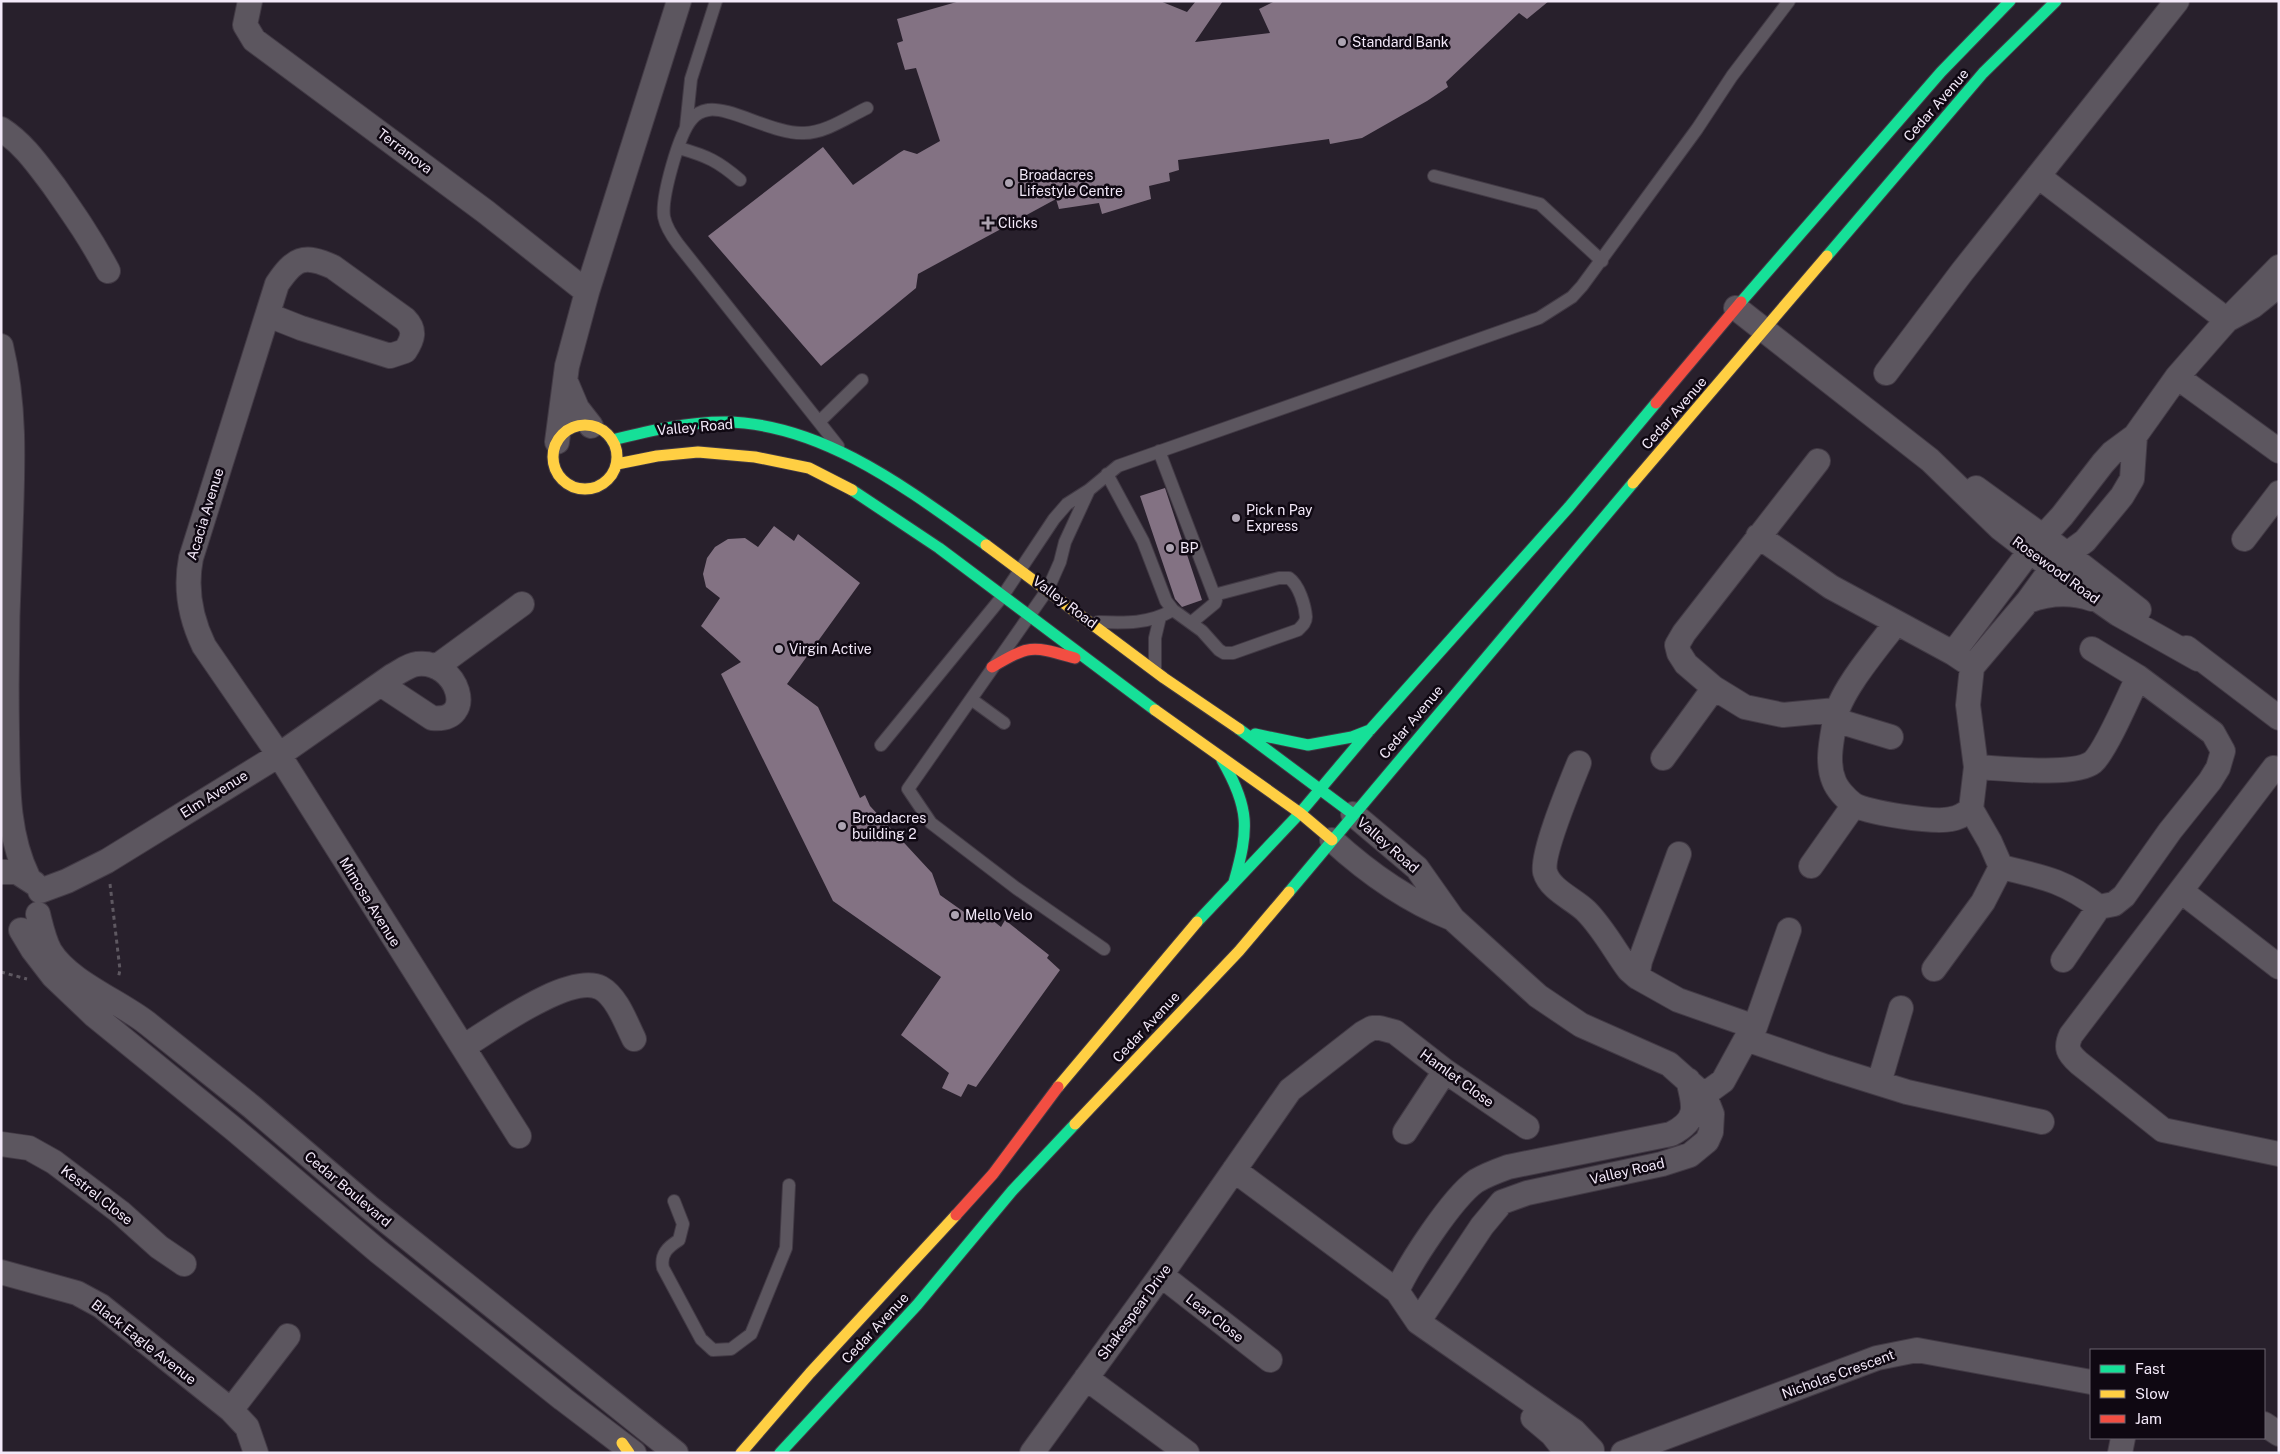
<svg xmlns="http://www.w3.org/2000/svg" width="2280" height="1454" font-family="'Public Sans',sans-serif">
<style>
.building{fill:#837283}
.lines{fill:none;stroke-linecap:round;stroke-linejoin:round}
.lane-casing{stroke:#423a45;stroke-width:14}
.street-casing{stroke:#423a45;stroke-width:26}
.fast-casing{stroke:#423a45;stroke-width:13}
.slow-casing{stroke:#423a45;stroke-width:13}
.jam-casing{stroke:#423a45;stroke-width:13}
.path{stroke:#5e5861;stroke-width:3;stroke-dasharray:4 4;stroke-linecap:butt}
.lane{stroke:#5c565f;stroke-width:12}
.street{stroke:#5c565f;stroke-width:24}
.fast{stroke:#16e098;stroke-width:11}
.slow{stroke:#ffcf43;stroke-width:11}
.jam{stroke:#f24e42;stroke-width:11}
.poi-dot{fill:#aca3b1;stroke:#0f0812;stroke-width:2}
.labels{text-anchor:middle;stroke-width:5;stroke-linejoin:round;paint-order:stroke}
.poi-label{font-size:14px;fill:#f3e9f9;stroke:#0f0812;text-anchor:start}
.street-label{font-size:14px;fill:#f3e9f9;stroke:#0f0812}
</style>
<rect width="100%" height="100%" fill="#28202c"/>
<path class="building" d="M960,1H1160L1187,12L1196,1H1223L1195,42L1270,33L1259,9L1275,1H1549L1527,19L1519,13L1446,82L1448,87L1427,101L1362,138L1330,144L1329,139L1178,160L1179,170L1169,173L1170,181L1149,186L1151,199L1102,214L1099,203L1059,209L1056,199L918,274L916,288L821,366L708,236L823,147L853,185L899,153L904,150L917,154L940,141L916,68L905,70L897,43L903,41L897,19Z
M1165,488L1202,600L1182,607L1175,599L1140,496Z
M774,526L794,541L798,534L860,583L787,684L818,707L860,798L865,795L870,806L932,873L940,895L981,924L987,916L1001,927L1005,920L1049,955L1047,958L1060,970L976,1087L968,1084L961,1097L942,1088L949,1073L901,1035L941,977L833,901L721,674L741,662L701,626L720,598L706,587L703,574L707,558L715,547L728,539L745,538L758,547Z"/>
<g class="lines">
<g class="lane-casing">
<path id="lane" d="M686,127L691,79L716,1
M679,148C707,156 718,161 740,180
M1434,176L1540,204L1602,261
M820,421L862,380
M838,446L678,244C672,236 666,227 664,217C661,198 679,133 692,119C696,114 702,111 708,110C729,106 776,135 804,133C825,133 848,117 867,108
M1159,451L1216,600L1215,603L1192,622
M1107,474L1143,541L1166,601L1173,610L1202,631L1219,650L1224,653H1233L1298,630C1302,626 1306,623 1306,617C1305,605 1299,585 1289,578H1279L1214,595
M1089,490L1065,542L1060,562L1048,589L908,789L931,823L1016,888L1104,949
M1098,622C1125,623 1149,624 1173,610
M1155,669V638L1160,617
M971,699L1004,723
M881,745L1002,597L1054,519L1067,504L1089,490L1118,466L1539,318L1572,297L1582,286L1697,129L1732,76L1789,1
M674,1201L683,1224L679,1240C668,1247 660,1254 663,1268L701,1339L713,1350L731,1349L751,1334L786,1248L789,1185"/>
</g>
<g class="street-casing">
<path id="street" d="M250,1L245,25L254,40L486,212L587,292
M1,129C24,144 38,165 54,186C75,216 91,239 108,271
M2038,176L2227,320L2279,267
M1736,308L1930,460L2000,528L2052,568L2118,614L2198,659
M268,315L301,328L390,356L405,351C413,339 416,330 405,319L333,267C303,253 294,259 277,284L191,558C185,588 191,619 204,646L279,755L519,1136
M1,346C17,412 12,478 10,546C7,608 6,670 7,732C8,781 6,832 28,877
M1886,373L1962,272L2177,1
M2177,377L2279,451
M566,382L577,408L591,426
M557,442L567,366L587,292L679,1
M1818,461L1684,633L1677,645L1679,653L1686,664L1714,688L1745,707L1783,715L1836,710
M1976,488L2067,554L2139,610
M1758,536L1831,587L1953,653L1965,661
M2244,539L2279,493
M2028,601C2049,593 2071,592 2092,599
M2187,648L2279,718
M1953,653L2030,551L2062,516L2103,463L2112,453L2135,436L2177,377L2219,329L2227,320L2253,306L2279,285
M436,667L522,604
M1835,720C1832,739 1826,762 1834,781C1837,789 1846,799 1853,804C1866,813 1935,823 1951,819C1959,818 1965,814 1971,809
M1891,737L1835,720C1838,693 1879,646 1896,623
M1663,758L1714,688
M1579,763C1571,783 1541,854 1545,872C1550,890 1574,899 1586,911C1603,928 1615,951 1629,970L1637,977
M1976,767C2001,768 2074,777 2093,762C2106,750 2129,696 2138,677
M2274,768L2071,1035C2065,1048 2068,1053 2079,1063L2163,1130L2279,1154
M1353,814L1417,868L1453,919L1538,996L1581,1025L1669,1064L1705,1096L1712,1114L1711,1132L1707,1141L1690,1155L1662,1164L1527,1193L1502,1202L1482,1226L1418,1322
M1332,840C1366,871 1408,901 1451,918
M1679,854L1640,961L1637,977L1678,1000L1755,1027
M1811,866L1854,805
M2001,867C2043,877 2063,880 2099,907L2114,904L2124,896L2170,831L2210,781L2218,768L2223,751L2213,733L2138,677L2092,649
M1,872H17L34,883
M40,891L67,881L107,861L279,755L392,676C400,672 408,665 417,664C458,659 478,723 432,718L382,685
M2181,891L2279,967
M38,914C41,926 44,940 50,951C69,982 119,1001 147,1023L252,1107L369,1207L676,1453
M21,930L33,950L53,976L95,1016L235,1130L379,1252L563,1399L634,1453
M2063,960L2099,907
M1934,969L1983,902L2001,867L1990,842L1971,809L1976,767L1968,705L1972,667L2028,601L2052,568L2067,554L2085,541L2122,496L2132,479L2135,436
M1746,1039L1827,1067L1907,1092L2042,1122
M463,1047C491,1030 570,972 601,988C617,997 626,1023 634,1039
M1879,1083L1901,1008
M1694,1102L1723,1081L1746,1039L1755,1027L1789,930
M1405,1132L1445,1071
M1,1144L29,1148L54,1162L120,1212L159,1247L184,1264
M1234,1170L1397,1291L1418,1322L1574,1431L1592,1450
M1,1272L77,1293L101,1306L231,1410L247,1427L256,1453
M1161,1275L1270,1360
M1397,1291C1409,1264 1452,1198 1476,1181C1486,1175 1497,1171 1508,1167L1671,1134C1699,1120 1695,1106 1688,1080
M1086,1378L1187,1453
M231,1410L288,1336
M1533,1418L1552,1434L1567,1453
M2264,1424L2279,1434
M1032,1453L1161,1275L1290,1090L1363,1033L1372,1028H1380L1395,1032L1445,1071L1527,1127
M1623,1453L1877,1358L1917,1350L2091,1382
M2120,1453L2123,1438"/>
</g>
<g class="fast-casing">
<path id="fast" d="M1827,256L1983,73L2056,1
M1741,302L1941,72L2010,1
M612,440C649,431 686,422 725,422C823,423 910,491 986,545
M852,490L939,548L1155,710
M1239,729L1353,814
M1255,734L1308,745L1352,737L1370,730
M1222,760C1250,808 1249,829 1234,882
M1289,892L1633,483
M1197,922L1300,813L1370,730L1569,507L1656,403
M780,1453L917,1305L1012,1191L1075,1124"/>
</g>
<g class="slow-casing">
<path id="slow" d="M553 457a32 32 0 1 1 64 0a32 32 0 1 1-64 0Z
M617,464L657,456L698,452L755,457L809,468L852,490
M1633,483L1827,256
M986,545L1164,678L1239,729
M1155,710L1300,813L1332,840
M1058,1087L1197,922
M1075,1124L1239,951L1289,892
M622,1443L629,1453
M741,1453L810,1373L956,1215"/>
</g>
<g class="jam-casing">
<path id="jam" d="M1656,403L1741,302
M992,667C1031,644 1032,646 1075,658
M956,1215L993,1174L1058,1087"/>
</g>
<path class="path" d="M110,884L120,970L118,979
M1,972L27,979"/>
<use href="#lane" class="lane"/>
<use href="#street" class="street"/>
<use href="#fast" class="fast"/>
<use href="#slow" class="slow"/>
<use href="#jam" class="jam"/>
</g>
<g class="poi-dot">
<circle cx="1342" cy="42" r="5"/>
<circle cx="1009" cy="183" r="5"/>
<path d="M985.5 215.5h5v5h5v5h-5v5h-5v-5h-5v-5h5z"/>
<circle cx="1236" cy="518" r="5"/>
<circle cx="1170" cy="548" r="5"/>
<circle cx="779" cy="649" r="5"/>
<circle cx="842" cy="826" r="5"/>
<circle cx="955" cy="915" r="5"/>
</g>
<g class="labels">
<g class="poi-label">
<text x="1352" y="47">Standard Bank</text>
<text x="1019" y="180">Broadacres<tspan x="1019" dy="16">Lifestyle Centre</tspan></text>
<text x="998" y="228">Clicks</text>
<text x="1246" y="515">Pick n Pay<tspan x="1246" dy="16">Express</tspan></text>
<text x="1180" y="553">BP</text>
<text x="789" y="654">Virgin Active</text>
<text x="852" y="823">Broadacres<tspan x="852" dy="16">building 2</tspan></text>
<text x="965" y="920">Mello Velo</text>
</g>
<g class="street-label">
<text transform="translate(1936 105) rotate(-49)" y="5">Cedar Avenue</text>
<text transform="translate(405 151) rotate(37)" y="5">Terranova</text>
<text transform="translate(1674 413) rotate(-49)" y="5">Cedar Avenue</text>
<text transform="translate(695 427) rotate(-5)" y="5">Valley Road</text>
<text transform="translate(205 514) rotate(-73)" y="5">Acacia Avenue</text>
<text transform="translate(2056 570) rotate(36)" y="5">Rosewood Road</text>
<text transform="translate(1065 602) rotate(37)" y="5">Valley Road</text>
<text transform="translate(1411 722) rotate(-50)" y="5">Cedar Avenue</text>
<text transform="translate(214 794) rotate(-32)" y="5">Elm Avenue</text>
<text transform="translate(1388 845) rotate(41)" y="5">Valley Road</text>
<text transform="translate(370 902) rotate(58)" y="5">Mimosa Avenue</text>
<text transform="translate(1146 1027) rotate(-47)" y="5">Cedar Avenue</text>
<text transform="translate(1457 1078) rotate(36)" y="5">Hamlet Close</text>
<text transform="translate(1627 1171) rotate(-13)" y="5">Valley Road</text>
<text transform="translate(348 1189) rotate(40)" y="5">Cedar Boulevard</text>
<text transform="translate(97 1195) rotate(38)" y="5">Kestrel Close</text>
<text transform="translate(1134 1312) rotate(-54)" y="5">Shakespear Drive</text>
<text transform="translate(1215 1318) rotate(38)" y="5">Lear Close</text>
<text transform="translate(875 1328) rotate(-47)" y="5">Cedar Avenue</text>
<text transform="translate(144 1342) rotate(38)" y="5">Black Eagle Avenue</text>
<text transform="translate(1838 1374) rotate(-20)" y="5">Nicholas Crescent</text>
</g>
</g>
<rect width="2280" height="1454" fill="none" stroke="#f3e9f9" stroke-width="5"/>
<rect x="2090" y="1349" width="175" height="90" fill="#0f0812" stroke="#6a626e"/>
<rect x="2100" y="1365" width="25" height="8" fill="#16e098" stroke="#6a626e"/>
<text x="2135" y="1374" font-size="15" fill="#f3e9f9">Fast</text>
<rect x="2100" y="1390" width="25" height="8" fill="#ffcf43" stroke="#6a626e"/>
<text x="2135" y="1399" font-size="15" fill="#f3e9f9">Slow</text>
<rect x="2100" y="1415" width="25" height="8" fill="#f24e42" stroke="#6a626e"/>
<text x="2135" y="1424" font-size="15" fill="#f3e9f9">Jam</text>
</svg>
